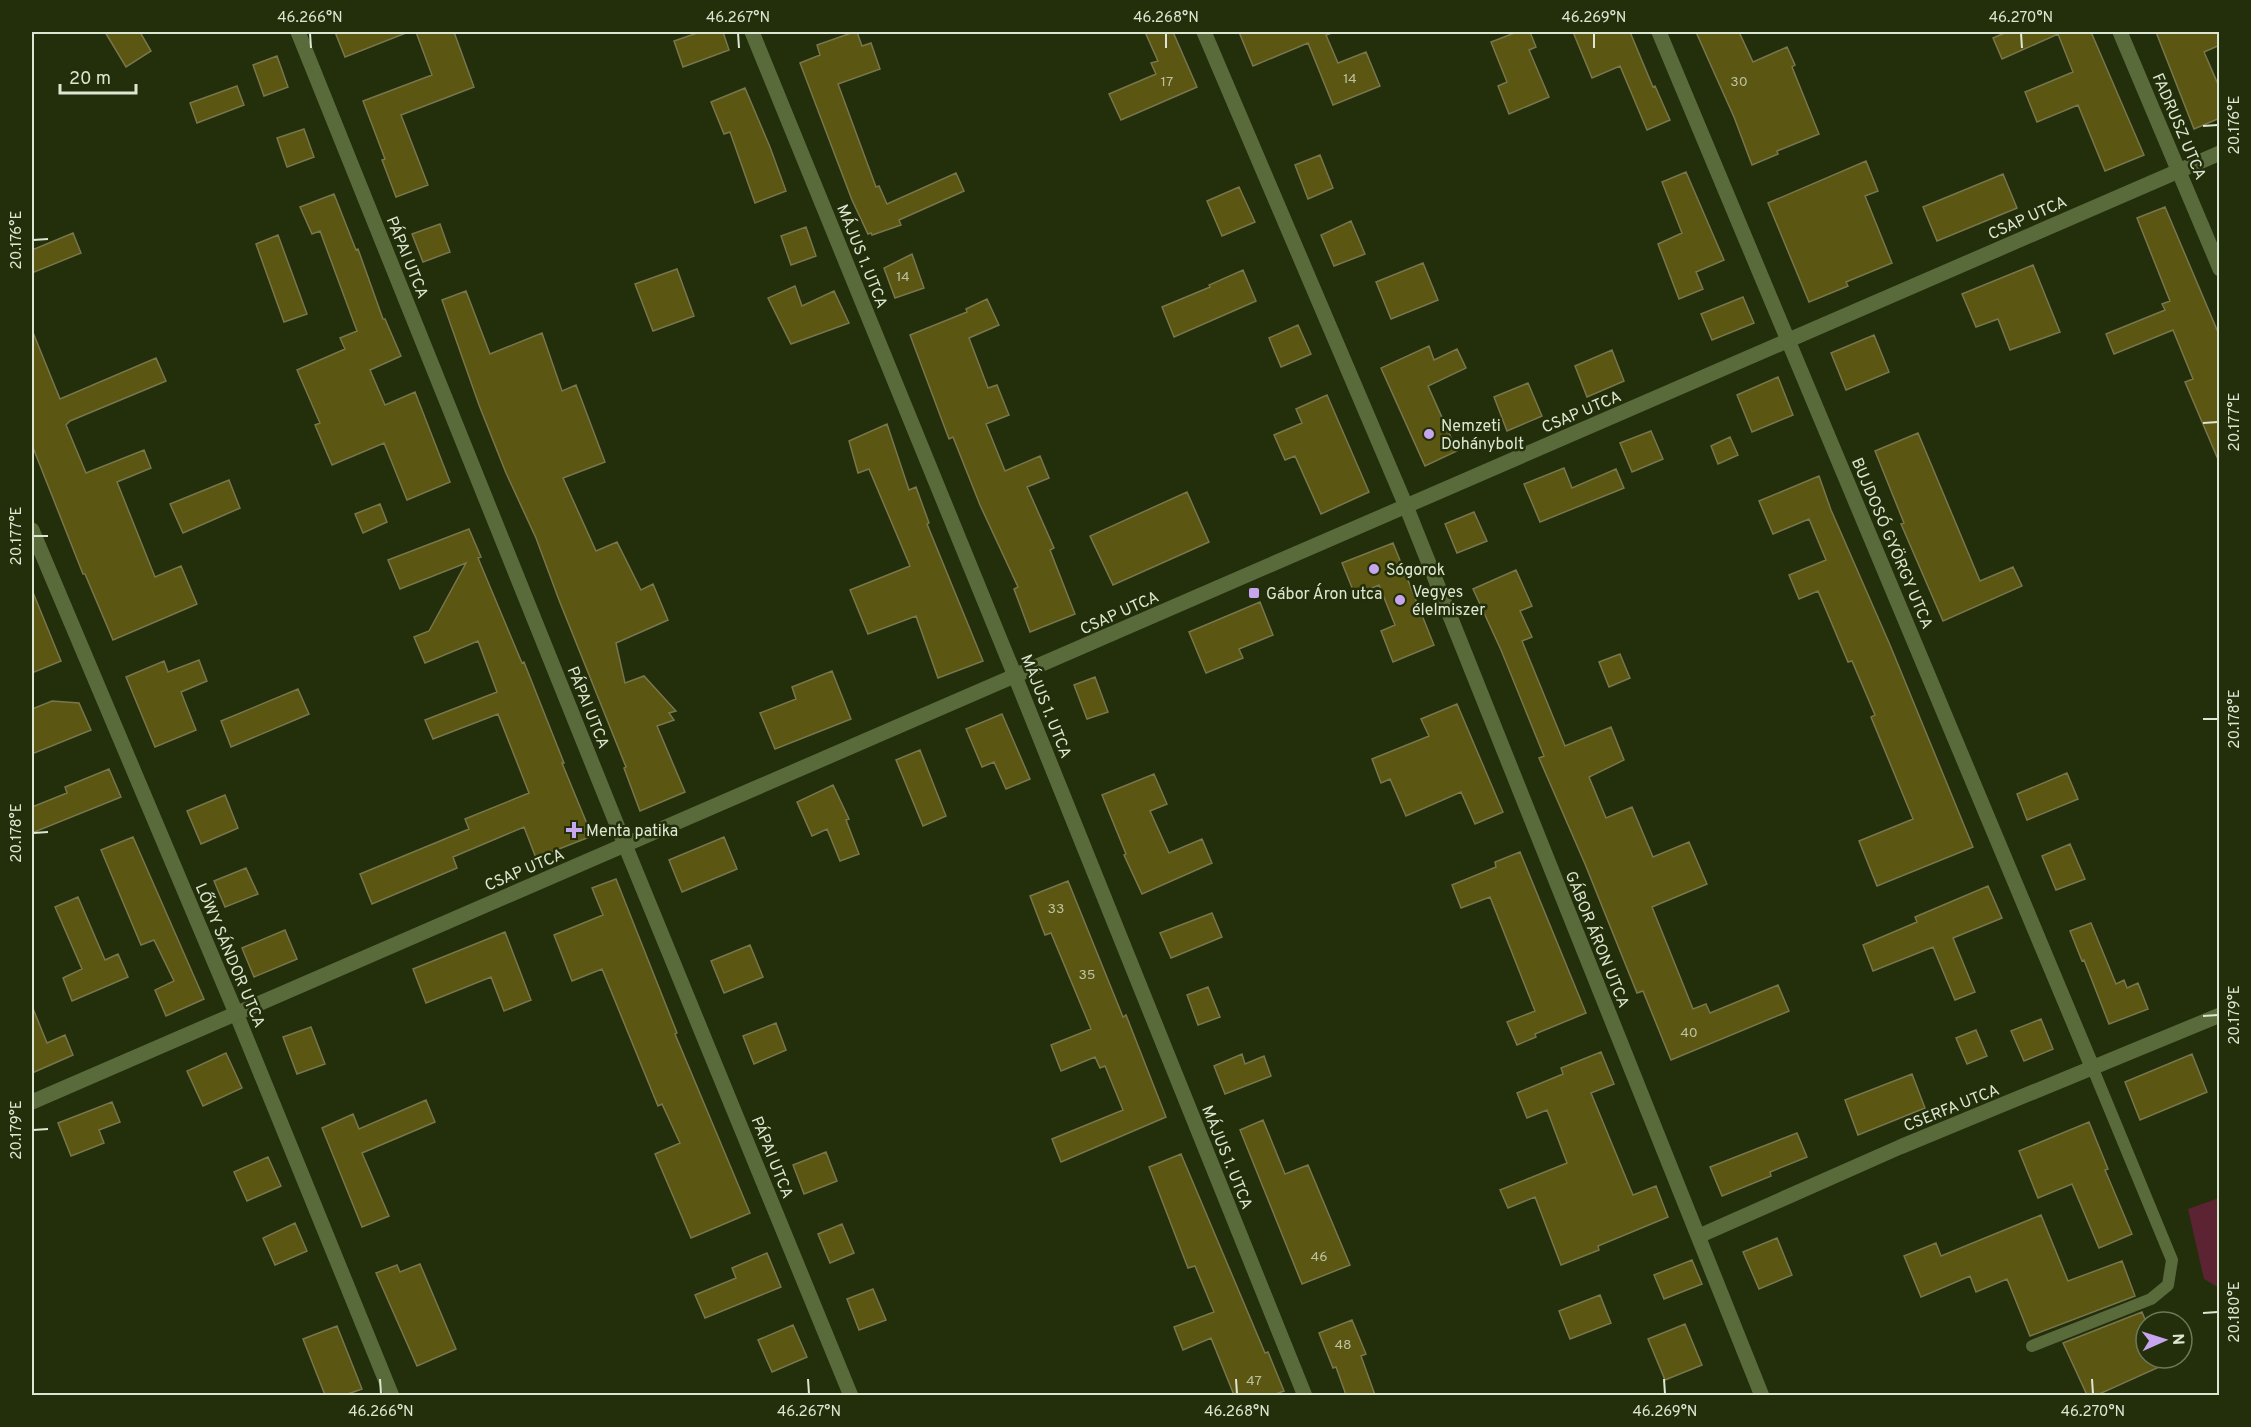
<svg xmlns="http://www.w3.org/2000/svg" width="2251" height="1427" font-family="Overpass,sans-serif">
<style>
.green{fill:#5c2333}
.building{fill:#5b5611;stroke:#78764d;stroke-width:1.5}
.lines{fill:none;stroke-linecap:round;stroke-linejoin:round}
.service{stroke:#596b3a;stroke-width:12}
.minor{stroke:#596b3a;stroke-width:15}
.tertiary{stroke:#596b3a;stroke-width:15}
.ticks{fill:none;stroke:#dde6d1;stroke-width:2}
.poi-dot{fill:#c8a6ef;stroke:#232e0b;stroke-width:2}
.labels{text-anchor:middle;stroke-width:5;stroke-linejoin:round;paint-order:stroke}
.number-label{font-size:14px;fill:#bcc2a1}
.street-label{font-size:16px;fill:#dde6d1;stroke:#232e0b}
.poi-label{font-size:16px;fill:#dde6d1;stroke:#232e0b;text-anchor:start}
.neatline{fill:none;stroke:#dde6d1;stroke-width:2}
.ticks-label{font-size:15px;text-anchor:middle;fill:#dde6d1}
</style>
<rect width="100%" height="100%" fill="#232e0b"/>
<path class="green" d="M2219,1198H2220L2219,1288L2204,1279L2188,1209Z"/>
<path class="building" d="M105,32H140L151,51L126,67Z
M335,32H406V33L345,57Z
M416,32H454L474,87L401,115L428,185L396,197L382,160L385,159L363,101L432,75Z
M700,32H723L729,50L683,67L674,41Z
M854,32H857L862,46L871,43L880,69L838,84L876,187L879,186L887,204L956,173L964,191L899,220L901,225L872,235L871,233L868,234L852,200L800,63L820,55L817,45Z
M1145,32H1173L1197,87L1121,120L1109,94L1156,74L1151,63L1158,61Z
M1239,32H1335L1326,35L1338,63L1366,52L1380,86L1333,105L1308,43L1253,66Z
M1517,32H1530L1536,47L1529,50L1549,97L1509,114L1498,86L1507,82L1491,42Z
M1573,32H1630L1653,87L1655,86L1670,120L1647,130L1620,66L1592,78Z
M1696,32H1739L1753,62L1787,47L1795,65L1792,67L1819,134L1777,151L1778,154L1752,165L1734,117Z
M2007,32H2091L2144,155L2105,171L2078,105L2037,122L2025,92L2073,72L2058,34L2002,59L1993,38Z
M2156,32H2220V45L2204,52L2220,89V118L2194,129Z
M277,56L288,87L264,96L253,65Z
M237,86L244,105L197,123L190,103Z
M745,88L770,147L786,191L755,203L730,132L724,134L711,102Z
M304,129L314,157L287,167L277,138Z
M1320,155L1333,188L1308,199L1295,165Z
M1866,161L1878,191L1865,196L1892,263L1846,282L1848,286L1809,302L1768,203Z
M1686,172L1724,260L1696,272L1703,289L1679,299L1658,244L1682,233L1662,182Z
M2003,174L2017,208L1937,241L1923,207Z
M1239,187L1255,222L1222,236L1207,201Z
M334,194L356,250L358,249L383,319H385L401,356L370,370L385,405L415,392L450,482L407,500L384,443L332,465L315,425L320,423L297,370L345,349L340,338L357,331L320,231L312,234L300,207Z
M2165,207L2220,337V464L2185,382L2193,379L2173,330L2114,354L2106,334L2165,310L2162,304L2170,301L2137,218Z
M1351,221L1365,254L1334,266L1321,235Z
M440,224L450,252L423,262L412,234Z
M806,227L816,256L791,265L781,236Z
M73,233L81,253L32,273V250Z
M278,235L307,314L284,322L256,244Z
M912,254L924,288L895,298L884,268Z
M1423,263L1438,300L1391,319L1376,282Z
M2033,265L2060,332L2010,350L1998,319L1976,327L1962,294Z
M677,269L694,316L653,331L635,284Z
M1243,270L1256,301L1174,337L1162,307L1210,287L1209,285Z
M795,286L802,306L834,291L849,323L791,344L768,298Z
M466,291L490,354L542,333L562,391L576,385L605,462L563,478L596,551L617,542L641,590L653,584L668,620L616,643L625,683L644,676L676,711L669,713L674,720L657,726L685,792L640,811L624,768L626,767L559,600L536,538L506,473L479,405L442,300Z
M1743,297L1754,323L1712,340L1701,314Z
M987,299L999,325L969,338L988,388L997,385L1009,415L986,424L1005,471L1040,456L1049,478L1027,487L1054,548L1050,550L1075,614L1030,632L1014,589L1018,587L980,505L953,437L949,439L910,335L967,312L966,309Z
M1298,325L1311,354L1281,367L1269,338Z
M32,330L60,399L156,358L166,381L70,421L66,425L86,473L144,450L151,468L117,482L155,577L181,566L197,604L113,640L85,574H83L32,445Z
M1874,335L1889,372L1846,390L1831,353Z
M1429,346L1434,360L1457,349L1466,368L1428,386L1457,451L1425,466L1381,368Z
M1612,350L1624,381L1587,397L1575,366Z
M1778,377L1793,415L1752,432L1737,395Z
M1528,383L1542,416L1507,431L1494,397Z
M1327,395L1369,492L1321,514L1295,456L1285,460L1274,435L1302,423L1296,409Z
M887,424L909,490L916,487L929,523L927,524L983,661L938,678L916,616L868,634L850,590L910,566L869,469L858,473L849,441Z
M1651,431L1663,459L1632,472L1620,443Z
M1918,433L1980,581L2013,567L2022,586L1943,621L1901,524L1904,523L1875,451Z
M1730,437L1738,455L1718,464L1711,446Z
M1564,468L1572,488L1616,469L1624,488L1540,522L1524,484Z
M1819,476L1831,510L1890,645L1973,847L1877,886L1859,841L1913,819L1871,717L1875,715L1852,661L1848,662L1818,591L1799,599L1789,575L1826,560L1809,519L1773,534L1759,501Z
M229,480L240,508L183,533L170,504Z
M1187,492L1209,542L1113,585L1090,536Z
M380,504L387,522L363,533L355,514Z
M1474,512L1487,541L1457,553L1445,524Z
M469,529L481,557L478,558L522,663L524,662L564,763H562L592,836L536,858L524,827L453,857L457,868L372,904L360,874L469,829L465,819L529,793L498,714L433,739L425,720L497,692L478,641L425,663L414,637L429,631L466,563L400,589L388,560Z
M1393,543L1434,645L1393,662L1381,631L1395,625L1379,585L1355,595L1342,563Z
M1516,570L1532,606L1520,611L1532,637L1522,641L1565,746L1611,727L1624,760L1589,777L1606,818L1632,807L1653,857L1689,842L1707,884L1652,907L1693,1009L1706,1004L1710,1013L1778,985L1789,1011L1671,1060L1643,991L1637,993L1585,864L1539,758L1544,756L1501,650L1473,589Z
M32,590L61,661L32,673Z
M1260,602L1273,635L1239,649L1243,658L1206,673L1189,632Z
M1620,654L1630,678L1609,687L1599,662Z
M199,660L207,681L181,692L196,730L155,747L126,677L164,661L168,672Z
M832,671L851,719L775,749L760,713L796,699L792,687Z
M1095,677L1108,712L1087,719L1074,685Z
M298,689L309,714L231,747L221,721Z
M52,701L79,703L91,730L32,754V709Z
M1457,704L1503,812L1475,824L1461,792L1406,816L1390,779L1381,783L1372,759L1429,736L1421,719Z
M1002,714L1030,779L1006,789L994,762L982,767L966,729Z
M920,750L946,816L923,826L896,760Z
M109,769L121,797L32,833V807L67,793L65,787Z
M2067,773L2078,799L2027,820L2017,794Z
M1154,774L1167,804L1150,811L1169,853L1202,839L1212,863L1142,894L1124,855L1126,854L1102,795Z
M833,785L849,819L846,820L859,854L840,861L827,829L812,836L797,802Z
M225,795L238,828L201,844L187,811Z
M133,837L204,999L166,1016L155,990L174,981L154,940L141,945L101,850Z
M724,837L737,869L682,892L669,860Z
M2070,844L2085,879L2056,890L2042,856Z
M1520,852L1586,1013L1535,1034L1536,1037L1517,1045L1507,1022L1535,1011L1490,897L1461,908L1452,885L1496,867L1495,862Z
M246,868L258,894L225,907L214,881Z
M616,879L677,1033L675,1034L750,1213L691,1238L655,1154L680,1143L662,1104L658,1106L602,969L572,981L554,935L603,915L592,888Z
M1068,881L1123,1017L1126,1015L1166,1117L1061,1162L1052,1139L1123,1110L1105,1066L1100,1068L1095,1057L1061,1071L1051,1045L1091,1029L1051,933L1045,935L1030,896Z
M1988,886L2002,918L1953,938L1975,992L1955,1000L1933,947L1873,971L1863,945L1917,922L1915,917Z
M78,897L105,960L118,954L128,977L72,1001L63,978L82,969L55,907Z
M1212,913L1222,937L1171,958L1160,933Z
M2091,923L2116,984L2124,980L2127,988L2138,983L2148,1009L2109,1024L2084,960L2082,961L2070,931Z
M285,930L297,959L254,977L242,948Z
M505,932L531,1000L504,1011L491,977L426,1003L413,969Z
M750,945L763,977L724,993L711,961Z
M1208,987L1220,1017L1198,1025L1187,995Z
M32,1006L47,1043L65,1035L73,1055L32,1073Z
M2041,1019L2053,1049L2024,1061L2011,1031Z
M776,1023L786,1050L754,1064L743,1036Z
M311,1027L325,1064L297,1074L283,1037Z
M1976,1030L1987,1056L1967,1064L1956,1038Z
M1601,1052L1614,1084L1591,1093L1633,1195L1656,1186L1668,1217L1598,1246L1599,1250L1561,1265L1535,1197L1508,1208L1500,1190L1567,1163L1547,1110L1527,1118L1517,1093L1563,1074L1561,1068Z
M226,1053L242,1088L203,1106L187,1071Z
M1242,1054L1245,1064L1264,1056L1271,1076L1225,1094L1214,1066Z
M2192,1054L2207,1092L2140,1120L2125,1082Z
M1912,1074L1925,1108L1858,1135L1845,1100Z
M426,1100L435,1122L362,1153L389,1216L362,1227L322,1128L353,1114L359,1129Z
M112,1102L120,1122L99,1130L104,1143L71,1156L58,1123Z
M1263,1120L1285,1174L1308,1165L1350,1265L1302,1284L1240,1130Z
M2089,1122L2108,1169L2105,1170L2132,1234L2099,1248L2072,1184L2038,1198L2019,1151Z
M1797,1133L1807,1157L1770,1172L1771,1176L1722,1196L1710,1167Z
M826,1152L837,1181L804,1194L793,1165Z
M1181,1154L1265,1353L1268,1352L1284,1391L1273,1395H1234L1211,1338L1183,1350L1174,1327L1214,1312L1195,1266L1188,1268L1149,1167Z
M268,1157L281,1186L247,1201L234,1172Z
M2041,1215L2068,1281L2122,1261L2135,1296L2030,1336L2007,1279L1976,1292L1970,1276L1921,1297L1904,1256L1936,1243L1941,1256Z
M295,1223L307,1251L275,1265L263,1238Z
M842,1224L854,1253L830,1263L818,1234Z
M1777,1238L1792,1275L1759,1289L1743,1252Z
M767,1253L781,1287L705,1318L695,1295L736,1278L732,1268Z
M1692,1260L1702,1284L1664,1299L1654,1275Z
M420,1264L456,1349L417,1366L376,1273L397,1265L400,1272Z
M873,1289L886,1320L859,1330L847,1299Z
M1600,1295L1611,1323L1570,1339L1559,1311Z
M2142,1312L2146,1322V1358H2163L2166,1364L2097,1395H2087L2063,1343Z
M1352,1320L1366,1354L1361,1356L1375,1395H1346L1336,1367L1333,1368L1319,1333Z
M1685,1324L1702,1365L1665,1380L1648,1339Z
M793,1325L807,1357L772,1372L758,1340Z
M337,1326L362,1389L345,1395H325L303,1339Z"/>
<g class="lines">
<path class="service" d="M2032,1346L2151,1299L2168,1285L2172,1260L2093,1069"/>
<path class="minor" d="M298,32L625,845L851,1396
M752,32L1015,676L1305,1396
M1659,32L2093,1069
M2120,32L2220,269
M1406,506L1762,1396
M32,530L236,1013L392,1396
M1699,1236L1900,1147L2220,1015"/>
<path class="tertiary" d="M1204,32L1406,506
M32,1102L2220,153"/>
</g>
<path class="ticks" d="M310,33L311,48M738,33L739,48M1166,33V48M1594,33V48M2021,33L2022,48M2203,126L2218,125M33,240L48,239M2203,423L2218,422M33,536H48M2203,719H2218M33,833L48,832M2203,1016L2218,1015M33,1130L48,1129M2203,1313L2218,1312M380,1379L381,1394M808,1379L809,1394M1236,1379L1237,1394M1664,1379L1665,1394M2092,1379L2093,1394"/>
<g class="poi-dot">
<circle cx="1429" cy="434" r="6"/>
<circle cx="1374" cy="569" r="6"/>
<rect x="1248" y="587" width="12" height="12" rx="3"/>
<circle cx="1400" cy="600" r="6"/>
<path d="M571 821h6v6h6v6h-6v6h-6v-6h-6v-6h6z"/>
</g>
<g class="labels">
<g class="number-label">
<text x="1350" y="83">14</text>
<text x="1167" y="86">17</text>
<text x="1739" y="86">30</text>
<text x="903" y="281">14</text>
<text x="1056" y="913">33</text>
<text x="1087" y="979">35</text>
<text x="1689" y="1037">40</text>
<text x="1319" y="1261">46</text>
<text x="1343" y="1349">48</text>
<text x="1254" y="1385">47</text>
</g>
<g class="street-label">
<text transform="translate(2180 126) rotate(67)" y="6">FADRUSZ UTCA</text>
<text transform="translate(2027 217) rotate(-24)" y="6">CSAP UTCA</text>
<text transform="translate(863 256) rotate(68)" y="6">MÁJUS 1. UTCA</text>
<text transform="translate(408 257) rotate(68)" y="6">PÁPAI UTCA</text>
<text transform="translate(1581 411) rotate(-23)" y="6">CSAP UTCA</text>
<text transform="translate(1893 543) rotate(67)" y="6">BUJDOSÓ GYÖRGY UTCA</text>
<text transform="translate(1119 612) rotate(-24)" y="6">CSAP UTCA</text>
<text transform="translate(1047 706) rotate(68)" y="6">MÁJUS 1. UTCA</text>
<text transform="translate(589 707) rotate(68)" y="6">PÁPAI UTCA</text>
<text transform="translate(524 869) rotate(-23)" y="6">CSAP UTCA</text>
<text transform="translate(1598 939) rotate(68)" y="6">GÁBOR ÁRON UTCA</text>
<text transform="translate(231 955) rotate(67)" y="6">LŐWY SÁNDOR UTCA</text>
<text transform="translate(1951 1107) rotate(-22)" y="6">CSERFA UTCA</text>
<text transform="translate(773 1157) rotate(68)" y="6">PÁPAI UTCA</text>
<text transform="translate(1228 1157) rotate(68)" y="6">MÁJUS 1. UTCA</text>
</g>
<g class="poi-label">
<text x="1441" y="431">Nemzeti<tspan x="1441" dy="18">Dohánybolt</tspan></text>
<text x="1386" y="575">Sógorok</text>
<text x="1412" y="597">Vegyes<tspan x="1412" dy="18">élelmiszer</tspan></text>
<text x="1266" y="599">Gábor Áron utca</text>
<text x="586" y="836">Menta patika</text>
</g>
</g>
<rect width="2251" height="1427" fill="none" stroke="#232e0b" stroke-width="66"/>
<g transform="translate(2164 1340) rotate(87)"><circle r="28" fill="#232e0b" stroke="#6d785a" stroke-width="1.5"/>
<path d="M0-4.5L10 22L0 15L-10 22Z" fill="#c8a6ef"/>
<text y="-9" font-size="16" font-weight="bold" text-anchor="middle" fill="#dde6d1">N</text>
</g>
<path d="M60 84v9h76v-9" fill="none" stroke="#dde6d1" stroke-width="3"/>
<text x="69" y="84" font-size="18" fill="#dde6d1" stroke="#232e0b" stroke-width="4.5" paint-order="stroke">20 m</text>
<rect x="33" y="33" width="2185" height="1361" class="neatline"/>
<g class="ticks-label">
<text x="310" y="22">46.266°N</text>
<text x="738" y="22">46.267°N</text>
<text x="1166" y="22">46.268°N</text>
<text x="1594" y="22">46.269°N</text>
<text x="2021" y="22">46.270°N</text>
<text transform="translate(2234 125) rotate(-90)" y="5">20.176°E</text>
<text transform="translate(16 240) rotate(-90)" y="5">20.176°E</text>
<text transform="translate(2234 422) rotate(-90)" y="5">20.177°E</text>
<text transform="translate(16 536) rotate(-90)" y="5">20.177°E</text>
<text transform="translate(2234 719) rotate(-90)" y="5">20.178°E</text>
<text transform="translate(16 833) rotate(-90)" y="5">20.178°E</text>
<text transform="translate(2234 1015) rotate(-90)" y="5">20.179°E</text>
<text transform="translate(16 1130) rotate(-90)" y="5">20.179°E</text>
<text transform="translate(2234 1312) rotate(-90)" y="5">20.180°E</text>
<text x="381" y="1416">46.266°N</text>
<text x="809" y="1416">46.267°N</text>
<text x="1237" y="1416">46.268°N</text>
<text x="1665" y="1416">46.269°N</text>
<text x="2093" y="1416">46.270°N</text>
</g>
</svg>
